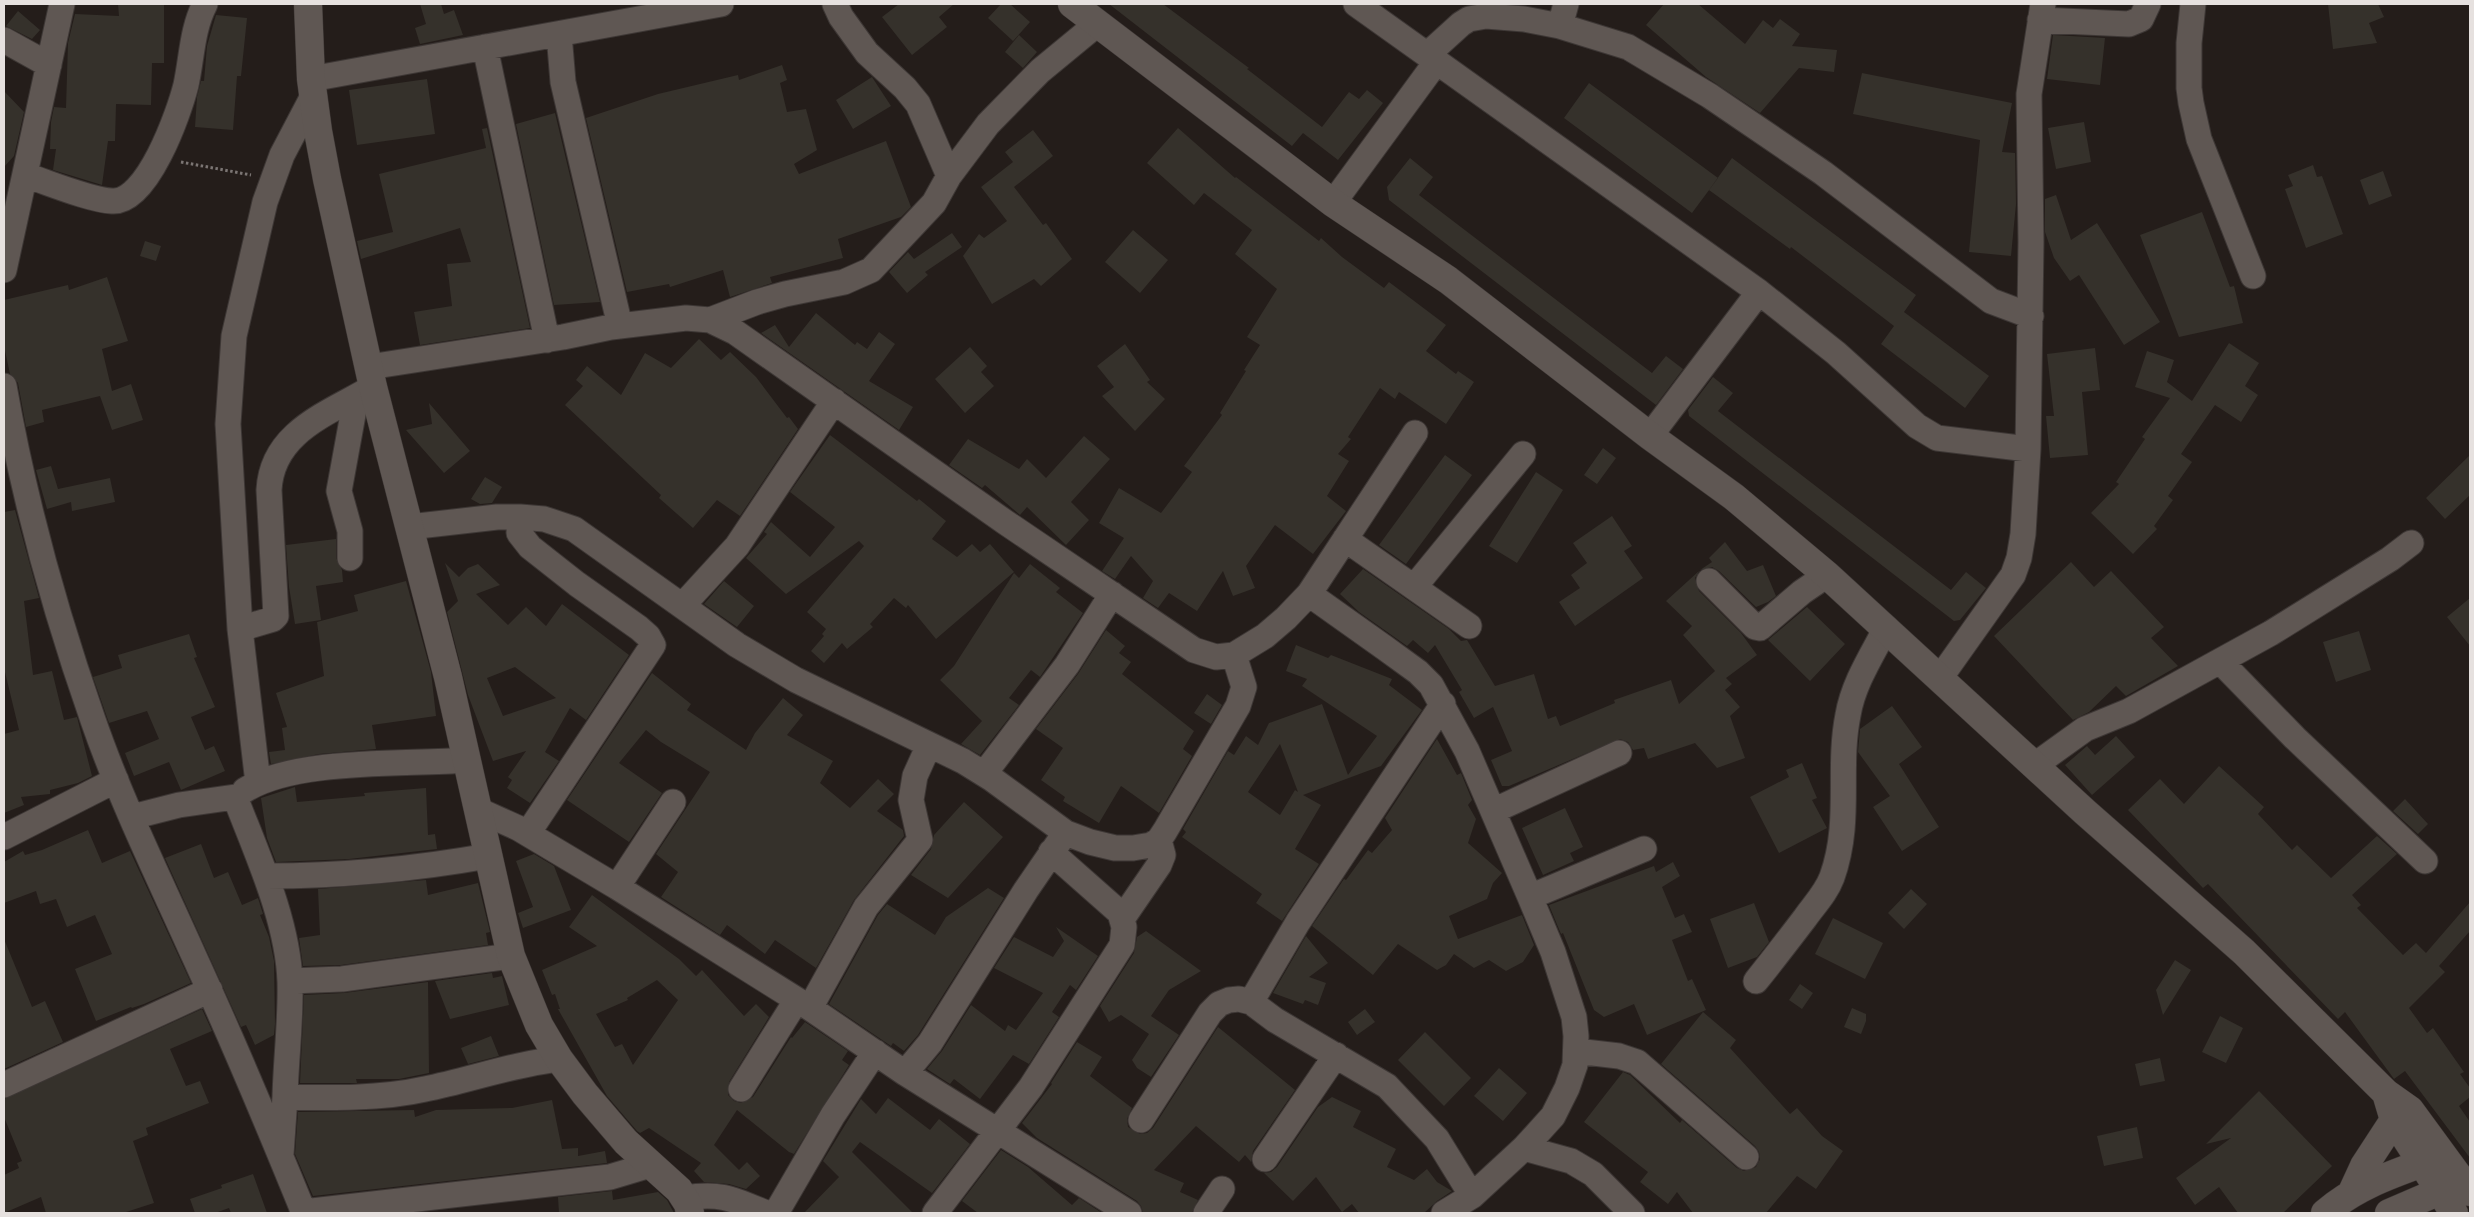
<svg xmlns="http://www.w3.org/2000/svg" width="2474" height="1217" font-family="'PT Sans',sans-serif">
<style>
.building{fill:#35312b;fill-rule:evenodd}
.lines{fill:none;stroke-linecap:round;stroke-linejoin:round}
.street-casing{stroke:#3d3735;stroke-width:27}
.secondary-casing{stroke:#3d3735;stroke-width:29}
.path{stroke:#7b7573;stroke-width:3;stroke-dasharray:2.5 2.5;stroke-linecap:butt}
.street{stroke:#5f5753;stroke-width:25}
.secondary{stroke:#5f5753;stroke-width:28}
</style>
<rect width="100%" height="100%" fill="#241d1a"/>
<path class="building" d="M118,4H164V63H152L151,105L116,104L115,141H108L102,185L53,170L56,149H50L51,122L54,107L66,108L68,43L75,14L119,16Z
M420,4H441L444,14L454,10L463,35L420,44L415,28L426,24Z
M899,4H954L939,17L947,27L912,55L882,17Z
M1001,4H1010L1030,22L1013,41L988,18Z
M1109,4H1163L1249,68L1247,69L1322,127L1349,92L1359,99L1367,90L1383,103L1338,160L1303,133L1292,146Z
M1664,4H1698L1745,44L1763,20L1773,28L1780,19L1800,34L1792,46L1837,50L1834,72L1799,68L1760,113L1706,77L1646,25Z
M2328,4H2378L2384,17L2369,23L2377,43L2333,49Z
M18,11L40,30L32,39L6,26Z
M216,15L247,18L241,76H237L233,130L195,127L197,97L201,81H204L207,46Z
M1019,35L1037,52L1023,68L1005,52Z
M2053,35L2105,38L2100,85L2047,79Z
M782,65L787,80L780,83L787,112L806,109L817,150L794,164L799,174L886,141L911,207L901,217L838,239L843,258L770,277L772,283L730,297L723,270L670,287L669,284L627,292L586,118L658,94L738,75L739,80Z
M1862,73L2012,103L2002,152L2015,153L2016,204L2011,256L1969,252L1980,140L1853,114Z
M872,77L891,106L853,129L836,100Z
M427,79L435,134L357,145L349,90Z
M1589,83L1718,178L1692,213L1564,118Z
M4,91L24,112L14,156L4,167Z
M555,113L600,302L554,305L516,124Z
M2084,122L2091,162L2056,169L2048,128Z
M487,128L530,328L420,345L414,312L452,306L447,264L471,262L460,228L361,259L357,241L393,232L379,174L486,148L482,129Z
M1178,128L1235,178L1236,177L1319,241L1321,238L1342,257L1384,288L1389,282L1446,325L1426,351L1456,374L1458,371L1474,382L1446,424L1399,392L1395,399L1380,388L1348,437L1351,439L1338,454L1349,461L1327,496L1346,511L1313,554L1275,525L1246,566L1255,588L1233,596L1223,571L1197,611L1169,593L1158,608L1143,598L1153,581L1131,556L1115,579L1102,571L1124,538L1099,523L1119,488L1161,513L1192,472L1184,466L1222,415L1220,413L1246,371L1244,370L1260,345L1247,337L1277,289L1235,254L1252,230L1204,193L1194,205L1147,163Z
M1033,130L1053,156L1014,187L1043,225L1046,223L1072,259L1041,286L1034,279L992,304L963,256L979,234L984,238L1007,221L981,187L1013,162L1005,152Z
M1410,158L1433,177L1419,195L1652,373L1666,356L1683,369L1656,405L1389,200L1387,187Z
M1732,158L1916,295L1904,312L1989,376L1965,408L1881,344L1894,326L1791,247L1790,249L1709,190Z
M2313,165L2317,177L2322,176L2343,234L2306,248L2285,189L2293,186L2288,175Z
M2383,171L2392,196L2369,205L2360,180Z
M2056,195L2071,240L2097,223L2160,322L2124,345L2079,275L2070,281L2054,258L2045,232V199Z
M2202,212L2230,287L2234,286L2243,323L2179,337L2140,235Z
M1133,230L1168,260L1140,293L1105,262Z
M952,233L962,247L925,272L928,275L907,293L889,272L908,252L914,259Z
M145,241L161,246L156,261L140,256Z
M107,277L128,341L102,349L112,391L131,384L143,420L112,430L100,396L42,410L44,422L26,427L18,383L10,374L4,346V300L68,285L69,290Z
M816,313L855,345L857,342L867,349L879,332L895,344L869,381L913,407L899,430L761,333L775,325L789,347Z
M699,339L721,360L730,352L756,377L787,418L789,417L798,429L740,516L717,500L693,528L659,498L661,495L565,405L583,386L576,380L587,366L621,395L645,353L671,368Z
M2229,343L2259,363L2245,386L2258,395L2241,422L2215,405L2181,454L2192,462L2168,496L2173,500L2154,526L2157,529L2133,554L2091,513L2119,484L2116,482L2145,439L2142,437L2170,398L2135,387L2147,351L2174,360L2167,382L2192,401Z
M1125,344L1150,380L1147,382L1165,399L1135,431L1102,396L1114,387L1097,366Z
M970,347L987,366L981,372L994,386L965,413L935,379Z
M2095,348L2100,390L2082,392L2088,455L2050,458L2046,416H2054L2047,354Z
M1713,377L1733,393L1718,411L1951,590L1966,572L1986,588L1960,620L1954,621L1689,416L1688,410Z
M429,403L470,451L444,473L406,430L432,424Z
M830,435L917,501L919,499L946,521L932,539L957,557L972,544L980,552L990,544L1014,572L936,639L908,605L906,608L894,598L870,624L873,627L847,649L842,643L824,663L811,651L824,636L822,634L826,629L807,612L864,546L859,541L786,594L746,558L767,534L764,532L771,522L810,557L835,527L790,492Z
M1084,436L1110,459L1071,502L1089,520L1066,545L1027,507L1020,515L985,485L982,488L949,465L968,439L1019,469L1027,459L1046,478Z
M1603,448L1616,458L1597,484L1584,475Z
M1445,455L1472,475L1406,564L1379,545Z
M2470,455V495L2445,519L2426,498Z
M51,466L58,489L110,478L115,502L72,511L71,502L47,509L36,470Z
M1536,472L1563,490L1517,563L1489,546Z
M485,477L502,487L492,503L480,504L471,499Z
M15,510L39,598L24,601L33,675L52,671L64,720L77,717L92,776L78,783L50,790V794L21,797L24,805L4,813V734L19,730L4,668V512Z
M1612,516L1632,546L1624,551L1643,578L1575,626L1559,602L1580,588L1571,575L1587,563L1573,543Z
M336,539V558L342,570L343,582L316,586L321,620L295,624L289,587L286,545Z
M1725,542L1747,571L1763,565L1776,596L1768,602L1756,607L1719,571L1712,567L1700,570L1712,562L1709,558Z
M2071,562L2094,587L2111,571L2164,627L2151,638L2178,666L2126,696L2116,686L2089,712L2073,720L1994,636Z
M445,563L459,577L468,568L478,564L500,585L476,594L508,625L526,607L546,626L562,604L629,655L586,720L570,708L545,752L559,761L530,803L507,788L512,780L508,777L526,751L493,761L468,695L447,612L458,601ZM515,667L556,698L503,716L487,678Z
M1030,564L1060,588L1056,592L1083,613L1040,677L1031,670L1009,698L1019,705L980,755L961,744L982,721L940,680L954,666L1014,573L1019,578Z
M1363,569L1449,629L1461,641L1467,640L1495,686L1534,674L1548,719L1556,716L1560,726L1615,703L1614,700L1671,680L1679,704L1715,671L1683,635L1692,626L1666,601L1699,571L1695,578L1699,591L1741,633L1757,655L1726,678L1732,684L1725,690L1740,707L1730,716L1745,758L1717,768L1695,743L1648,759L1644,748L1633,750L1628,742L1620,739L1509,786H1502L1491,760L1512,751L1493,707L1474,718L1459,692L1462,690L1435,645L1428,653L1413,640L1407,646L1359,612L1340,594Z
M406,581L431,672L436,716L372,725L376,749L319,754L271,764L269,752L285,750L282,728L287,727L276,693L324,676L317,622L358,611L354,595Z
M724,581L754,606L737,627L704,604Z
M2470,598V646L2447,617Z
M1807,607L1845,644L1810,681L1768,640Z
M1106,630L1125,646L1119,653L1131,662L1122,674L1194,731L1183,749L1192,756L1159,813L1121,786L1099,823L1063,801L1065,797L1041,780L1063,748L1036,729L1078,674Z
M2359,631L2371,670L2336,682L2323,642Z
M189,634L197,657L194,658L215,707L191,717L205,750L214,746L225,771L181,790L169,762L134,776L125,753L159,739L147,711L109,723L93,677L122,668L118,655Z
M1296,645L1328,658L1331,655L1392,679L1389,685L1422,710L1381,766L1303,795L1321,805L1295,849L1319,864L1282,921L1256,903L1262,894L1182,837L1186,832L1183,829L1228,751L1234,755L1246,736L1258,745L1269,723L1322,704L1348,775L1377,736L1302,686L1307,679L1286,671ZM1280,744L1298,792L1295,790L1280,815L1248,792Z
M652,673L691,704L687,710L746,750L755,733L783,698L803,715L787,735L833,761L820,783L850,808L878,779L894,794L877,811L903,830L904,836L854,900L816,968L775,940L765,954L727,925L720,935L661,897L678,872L656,854L710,772L661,742L646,730L619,763L662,793L629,842L567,800Z
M1207,694L1222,705L1211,724L1194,713Z
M1892,706L1922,747L1899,764L1939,827L1902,851L1873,807L1890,796L1858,752L1860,729Z
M2116,736L2135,757L2092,795L2065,765L2087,746L2095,755Z
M1437,739L1457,775L1461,773L1472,800L1468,805L1476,819L1468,843L1502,873L1493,883L1487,899L1449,916L1458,939L1522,915L1534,945L1523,962L1506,971L1489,960L1474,968L1454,954L1446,965L1437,970L1398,944L1373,975L1312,926L1344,879L1346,880L1368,850L1372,853L1392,830L1385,818Z
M1802,763L1817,798L1812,800L1827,828L1779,853L1750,797L1789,777L1786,770Z
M2219,766L2264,807L2258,814L2292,850L2297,845L2331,878L2377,836L2397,854L2352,895L2361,905L2357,908L2403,955L2416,943L2426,953L2470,902V931L2439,966L2445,972L2409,1008L2427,1033L2433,1028L2464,1072L2460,1074L2470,1088V1097L2459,1106L2470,1122V1158L2405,1071L2394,1079L2345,1012L2338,1019L2208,884L2203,888L2128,810L2160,779L2184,804Z
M295,787L297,802L365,796L364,793L426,788L428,835L435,834L437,849L349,859L276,862L267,838L261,798Z
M2405,799L2428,824L2418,834L2393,811Z
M964,802L1003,837L948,898L911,875L931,849L934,835Z
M1565,808L1583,847L1570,853L1574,861L1543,875L1522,828Z
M88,830L102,863L130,851L191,983L144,1004L132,1008L131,1007L96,1021L75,969L112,954L95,915L67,927L56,899L40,904L36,891L4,903V862L23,851L25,855L42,850Z
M201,844L214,878L228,872L242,905L258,898L263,914L260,915L269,937L274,961L275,1024L274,1035L255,1045L246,1025L241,1027L165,858Z
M534,854L554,866L571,910L523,928L518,913L533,907L516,861Z
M1673,862L1680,876L1662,887L1675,918L1684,914L1692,932L1672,940L1688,981L1692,979L1706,1010L1647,1035L1634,1004L1604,1017L1594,1010L1563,933L1561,934L1549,905L1654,866L1656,872Z
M426,880L428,895L478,883L490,932L486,933L488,945L341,965L303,966L299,938L320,935L318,889Z
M988,888L1004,898L918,1035L904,1051L893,1043L891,1046L829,1004L878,915L887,904L935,935L946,917Z
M1911,889L1927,904L1904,929L1888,913Z
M592,895L679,959L696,976L702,970L744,1016L756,1004L769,1017L729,1082L728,1095L734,1101L741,1103L753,1097L791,1037L792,1038L805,1022L848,1051L842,1060L849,1065L794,1154L789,1152L737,1110L714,1145L739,1170L747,1162L760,1176L746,1189L729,1184L704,1182L694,1171L701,1163L649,1128L640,1133L637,1131L607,1096L558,1009H560L555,994L552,995L542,970L597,946L569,927ZM657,980L678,1000L633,1065L622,1044L615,1047L596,1014L628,1000L627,998Z
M1754,903L1769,942L1757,957L1728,968L1710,919Z
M1833,918L1883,943L1865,979L1815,954Z
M1056,927L1098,956L1076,990L1070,985L1052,1012L1059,1017L1029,1064L1013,1055L980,1099L954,1079L950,1084L927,1069L942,1051L971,1005L1005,1031L1008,1025L1016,1030L1043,993L994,968L1014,937L1053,957L1064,941Z
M1146,931L1201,971L1169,990L1151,1016L1179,1035L1151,1077L1137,1068L1132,1060L1149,1034L1121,1015L1109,1022L1100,1006L1134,953L1137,937Z
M1306,936L1328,963L1309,977L1326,983L1318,1005L1305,1000L1303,1004L1273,993Z
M4,939L32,1007L45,1001L63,1042L4,1069Z
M2175,960L2191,970L2163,1015L2156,990Z
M492,973L493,978L502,976L509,1005L450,1019L435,981Z
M428,982L429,1073L399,1079H356L357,1083H300L304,995L344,993Z
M1800,984L1813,993L1802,1009L1789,1000Z
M1852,1008L1866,1014V1021L1861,1034L1844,1027Z
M202,1009L212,1031L170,1049L186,1086L200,1081L209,1103L146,1128L148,1135L133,1141L154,1203L123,1213H46L41,1197L4,1213V1175L19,1168L17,1163L22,1161L4,1117V1099Z
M1365,1009L1375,1022L1357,1035L1348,1022Z
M1703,1012L1736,1040L1730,1048L1790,1114L1797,1108L1822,1136L1843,1151L1816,1189L1797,1176L1766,1213H1693L1677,1192L1668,1204L1640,1182L1648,1172L1584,1122L1623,1072L1630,1075L1680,1123L1682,1120L1737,1168L1744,1171L1756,1167L1760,1159L1759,1152L1755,1146L1661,1064Z
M2220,1016L2243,1028L2226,1063L2202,1052Z
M1218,1027L1295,1090L1253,1151L1251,1162L1245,1155L1239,1162L1196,1126L1154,1170L1184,1183L1180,1192L1198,1200L1192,1213H1143L1141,1206L1137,1201L1037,1138L1022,1123L1052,1084L1051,1083L1077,1042L1102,1057L1090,1076L1132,1108L1127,1119L1128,1127L1140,1134L1147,1133L1153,1128Z
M1425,1032L1471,1078L1444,1106L1398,1060Z
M491,1036L499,1056L468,1064L461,1048Z
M2160,1058L2165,1081L2140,1086L2135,1064Z
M1499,1068L1527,1093L1503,1121L1474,1096Z
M2259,1091L2332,1166L2283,1213H2238L2219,1187L2195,1205L2176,1178L2231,1138L2206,1144Z
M1332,1097L1361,1111L1353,1127L1396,1149L1387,1167L1414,1180L1427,1169L1437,1182L1452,1191L1437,1201L1424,1213H1359L1352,1204L1342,1212L1316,1177L1293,1201L1264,1173L1271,1172L1277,1167L1318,1107Z
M888,1098L930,1130L939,1119L970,1144L932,1193L860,1142L852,1152L913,1213H804L839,1177L823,1161L861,1099L876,1114Z
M552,1100L562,1149L578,1148V1156L605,1151L607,1163L313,1196L295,1154L298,1112L414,1110L415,1117L436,1110L512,1108Z
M2137,1127L2143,1158L2104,1166L2097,1136Z
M1001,1150L1028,1167L1072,1205L1079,1198L1102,1213H978L962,1201Z
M253,1174L267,1213H231L229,1208L215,1213H195L190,1199L222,1188L221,1185Z
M612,1191L613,1200L658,1192L667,1200L674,1213H559L558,1197Z"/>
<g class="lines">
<g class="street-casing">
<path id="street" d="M835,4L841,17L867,53L905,88L918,104L949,176
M1356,4L1759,292L1836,353L1917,426L1937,438L2028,449
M2193,4L2189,43V88L2191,103L2199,139L2253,276
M2040,20L2129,24L2141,19L2148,4
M1560,26L1566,4
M559,34L563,82L620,326
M4,40L49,65
M485,47L547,340
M1428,54L1461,24L1469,19L1486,16L1524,19L1560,26L1628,47L1710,96L1823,173L1991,301L2031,316
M311,79L721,4
M25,175C47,182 90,200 112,201C147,204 179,113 186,85C192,57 192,29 205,4
M1333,203L1437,61
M4,270L62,4
M710,320L757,302L785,294L844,282L871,270L934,203L949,176L988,124L1040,71L1097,24
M369,367L563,337L611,327L686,318L710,320L735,332L1005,522L1194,650L1216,657L1234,655L1265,636L1286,618L1309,594L1415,433
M4,386C24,499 55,612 93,720C121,801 159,878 194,956C233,1041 269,1127 304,1213
M1650,436L1759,292
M520,517L519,533L530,547L577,584L639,628L648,636L653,645L528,833
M409,527L497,517H520L544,519L574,529L737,645L796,680L963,761L992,779L1066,833L1090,842L1115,848H1133L1151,845L1159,840L1165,831L1238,706L1244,687L1234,655
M1345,539L1469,626
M350,558V531L339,491L356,398
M1709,581L1755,627L1760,628L1802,592L1827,575
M1415,586L1523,454
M1309,594L1385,648L1418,672L1431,685L1467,751L1530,897L1553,952L1574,1017L1576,1036L1575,1065L1567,1088L1553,1116L1524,1148L1472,1196L1444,1213
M683,605L737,546L834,401
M240,629L273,619L276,616L269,490C272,431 330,413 373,387
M2220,661L2295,738L2425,861
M1940,678L2013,575L2019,558L2023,534L2028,449L2031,242L2029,94L2043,4
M2035,765L2085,729L2129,711L2271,633L2390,559L2411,543
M984,774L1067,665L1112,594
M258,783L240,629L228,424L234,336L265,202L282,155L313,96
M245,790C296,758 405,765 466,760
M478,810L518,828L617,887L810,1008L905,1073L1129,1213
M1493,811L1619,753
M132,817L179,805L235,797C257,854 288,921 290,982C291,1020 286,1059 285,1097
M4,837L116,780
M266,876C340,876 415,869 488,856
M617,887L673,802
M1530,897L1644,849
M1122,919L1159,865L1163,855L1159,840
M290,981L342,979L511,956
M1756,981C1773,960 1789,939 1805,918C1815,904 1826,893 1832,877C1852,821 1837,770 1848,715C1853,684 1872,655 1886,628
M1251,1002L1298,922L1443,704
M810,1008L866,907L920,840L911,800L915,776L929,745
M1576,1051L1619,1056L1637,1062L1746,1157
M905,1073L930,1043L1026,890L1061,839
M4,1085L210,990
M741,1089L796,1001
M1141,1120L1210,1013L1219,1004L1229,1000L1239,999L1251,1002L1275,1020L1387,1086L1437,1139L1472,1196
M1524,1148L1571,1161L1593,1174L1632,1213
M281,1154L285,1097C330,1098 381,1099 425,1089C470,1080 513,1064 559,1059
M1265,1159L1336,1055
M684,1198C721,1192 733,1199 766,1213
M303,1212L610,1177L650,1165
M776,1213L833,1115L875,1052
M935,1213L1031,1087L1122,945L1124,927L1120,913L1051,852
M1206,1213L1222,1189"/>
</g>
<g class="secondary-casing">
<path id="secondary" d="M308,4L311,79L318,131L327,179L373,387L448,677L511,956L539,1025L559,1059L585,1094L626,1142L679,1190L688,1204L690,1213
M1072,4L1333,203L1448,280L1650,436L1734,497L1827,575L2085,812L2244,952L2386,1093L2410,1110L2470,1192
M2386,1093L2394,1120L2454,1213
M2352,1192L2364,1166L2394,1120
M2325,1213C2358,1184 2399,1172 2439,1157
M2389,1213L2454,1185"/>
</g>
<path class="path" d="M181,162L251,175"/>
<use href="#street" class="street"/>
<use href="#secondary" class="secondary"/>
</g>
<rect width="2474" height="1217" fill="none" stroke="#e6e1df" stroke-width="10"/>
</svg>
